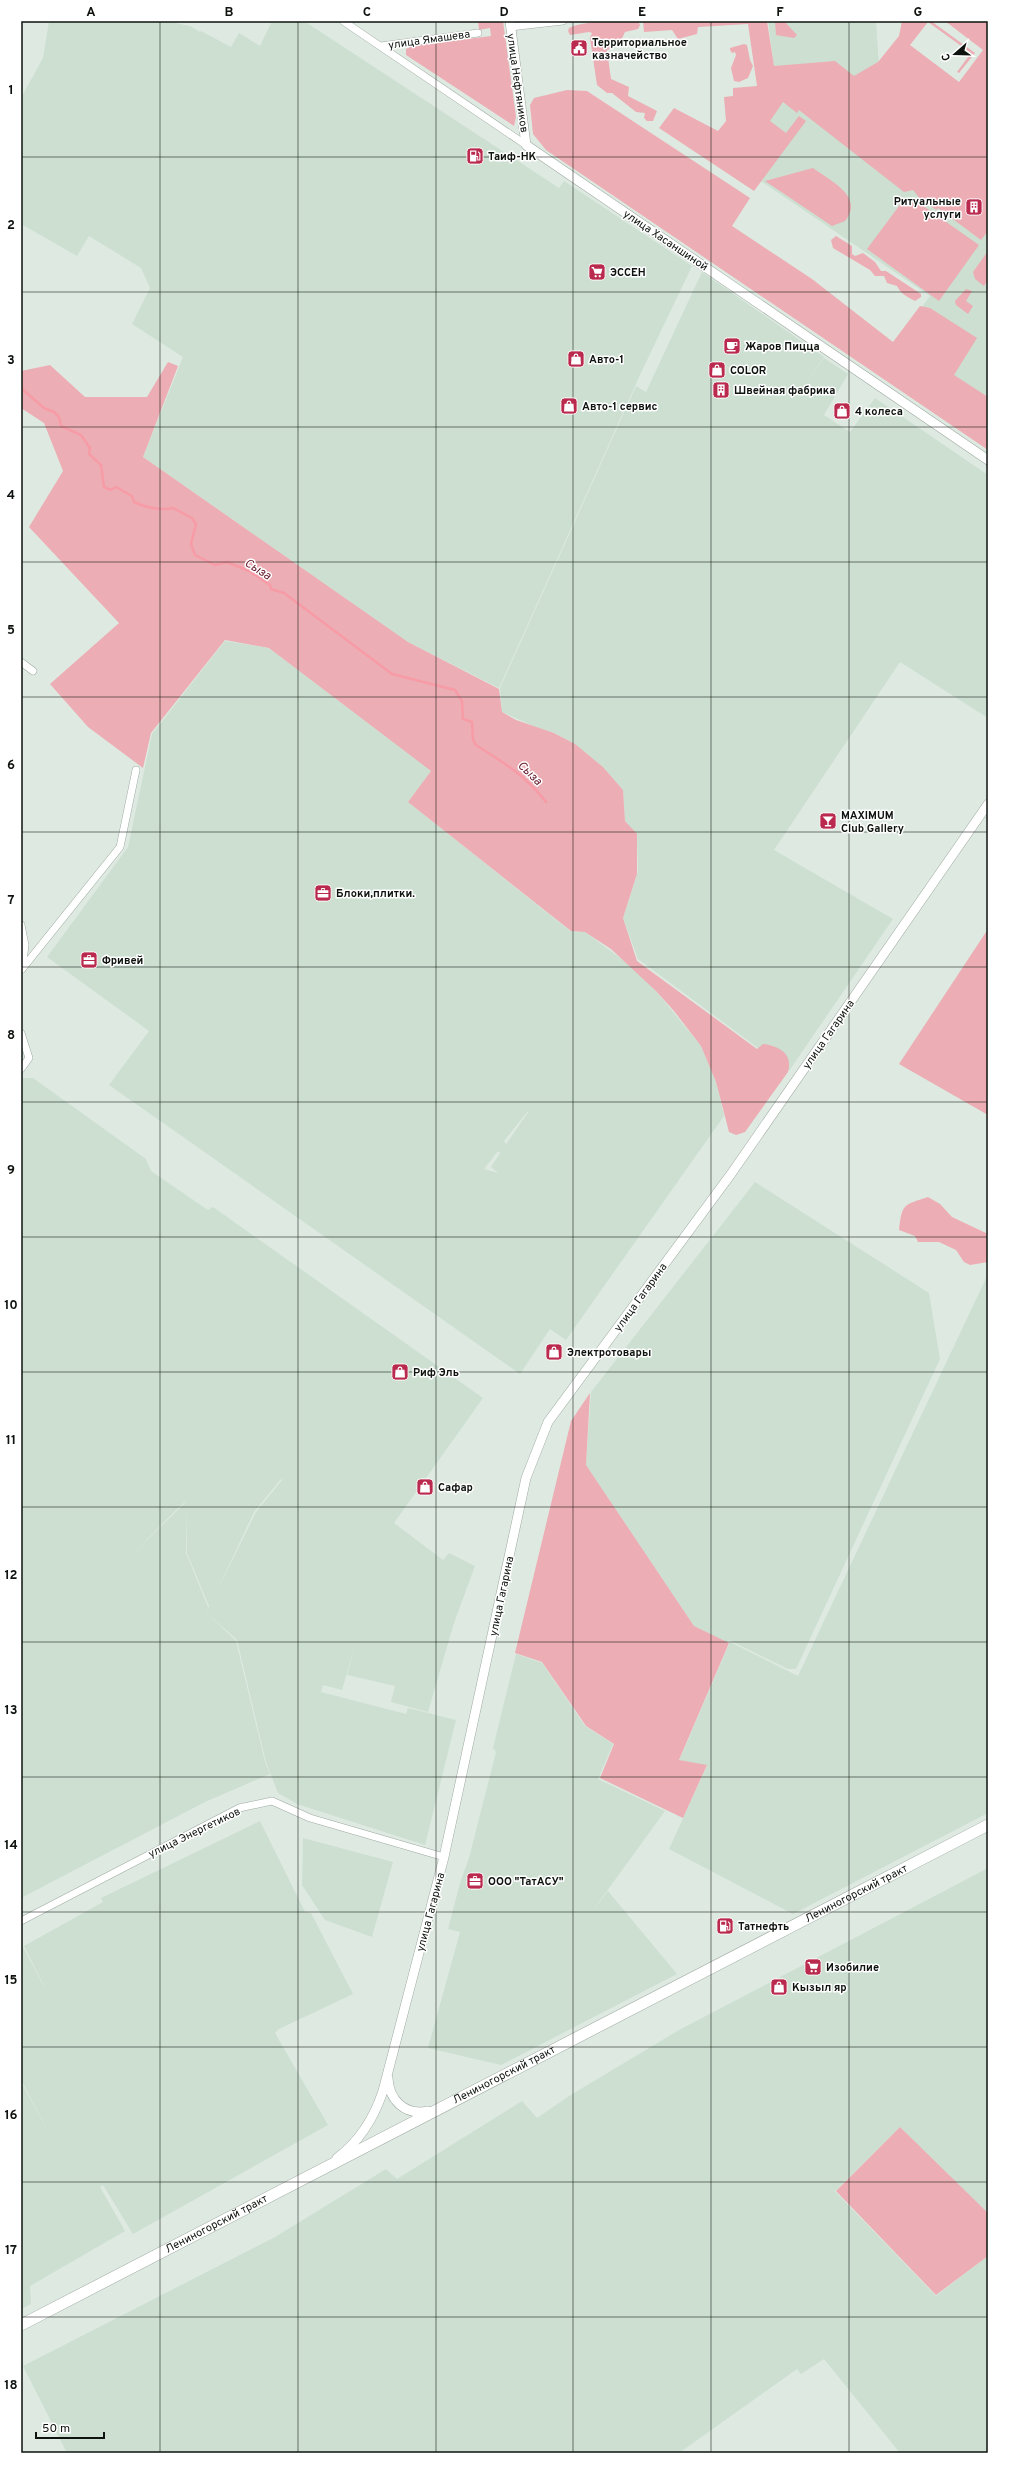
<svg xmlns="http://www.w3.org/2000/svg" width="1009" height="2474" font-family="Overpass,sans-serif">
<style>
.built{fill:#ccdfd1;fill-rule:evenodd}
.green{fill:#ecadb4}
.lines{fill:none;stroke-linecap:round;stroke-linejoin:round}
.stream{stroke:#f79ca7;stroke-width:2.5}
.minor-casing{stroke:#9eaaa1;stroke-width:8}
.tertiary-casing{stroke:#9eaaa1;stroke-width:10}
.primary-casing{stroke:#9eaaa1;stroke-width:12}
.minor{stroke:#fff;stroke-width:7}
.tertiary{stroke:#fff;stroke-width:9}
.primary{stroke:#fff;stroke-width:11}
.grid{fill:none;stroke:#0e130f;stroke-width:1;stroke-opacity:0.55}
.labels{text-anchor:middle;stroke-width:3;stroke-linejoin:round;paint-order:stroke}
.street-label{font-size:11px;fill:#0e130f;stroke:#fff}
.poi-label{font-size:11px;font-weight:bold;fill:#0e130f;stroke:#fff;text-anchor:start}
.water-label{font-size:12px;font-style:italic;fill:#641528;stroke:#fff}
.neatline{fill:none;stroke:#0e130f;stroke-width:1.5}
.grid-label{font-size:13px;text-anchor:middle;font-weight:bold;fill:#0e130f}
</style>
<rect width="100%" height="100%" fill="#deeae1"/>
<path class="built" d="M49,21H166L190,26L200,32L201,31L231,47L239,33L260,46L272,21H304L559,188L564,181L692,266L640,375L499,688L408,642L143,457L183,357L132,324L150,288L141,268L89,236L77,256L21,224V98L43,58Z
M768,21H876L879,67L988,151V411L892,348L930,296L724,156L776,82Z
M702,272L824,357L802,389L824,358L848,374L824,415L850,432L875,398L988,475V718L900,662L774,850L893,919L789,1071L638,959L623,918L638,872L637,835L625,821L623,790L602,766L574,744L555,733L538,728L502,712L500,688L636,386L646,392Z
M225,641L269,648L431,771L408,802L570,931L585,932L631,966L656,991L701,1046L716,1082L724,1116L566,1340L550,1329L520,1374L109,1085L149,1031L47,957L128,847L152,734ZM528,1111H529L506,1144L504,1141ZM498,1151L500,1153L491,1167L498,1173L484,1169Z
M23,1078H33L146,1159L151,1171L208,1210L213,1207L483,1398L394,1523L443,1560L449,1553L475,1566L454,1623L428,1712L391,1702L395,1686L347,1675L357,1638L342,1690L323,1685L321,1692L406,1714L408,1708L456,1720L425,1845L297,1804L278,1793L266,1762L237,1640L206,1612L236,1641L265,1762L270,1774L205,1802L21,1898V1081ZM281,1479L285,1482L282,1480L256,1512L215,1595L254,1512ZM186,1501V1502L132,1555L176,1510ZM186,1507L187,1553L209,1606L207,1611L208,1607L186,1553Z
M755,1182L929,1293L940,1359L796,1669H788L729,1640L726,1642L694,1626L586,1465L591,1392Z
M988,1274V1813L793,1914L669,1849L707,1766L679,1761L730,1642L798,1676Z
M516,1654L542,1663L585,1726L613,1744L598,1779L665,1811L591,1913L608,1891L677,1974L501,2065L428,2048L460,1932L448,1929L460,1883L469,1858L496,1752L493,1748Z
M260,1821L305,1912L311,1913L353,1994L279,2029L275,2033L328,2125L133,2234L103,2185L100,2187L125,2231L30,2286L31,2304L21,2309V2082L51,2137L21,2080V1943L51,2000L24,1946L103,1902L101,1898Z
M303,1838L393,1862L372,1937L325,1920L302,1885Z
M988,1868V2213L900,2127L835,2191L772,2126L936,2296L988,2256V2453H900L824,2359L801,2374L797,2369L679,2453H67L23,2366L275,2237L386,2169L397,2179L522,2101L537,2118L569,2096L679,2030Z"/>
<path class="green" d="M478,21H503L516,117L514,126L406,55V49L412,46L491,36L490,28L479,30Z
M597,21H638L640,25L638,29L625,32L619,45L607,50L611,79L629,87L628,96L657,111L653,121H647L644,118L645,113L636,112L612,93H607L597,85L590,38L592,33L589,32L570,35L568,31L569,28C579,23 587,24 597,21Z
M643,21H767L774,66L835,61L854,76L878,62L899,36L902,21H931L975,53L959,73L957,72L971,53L928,22L910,45L959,82L983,50L945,21H988V231L981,240L938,208L937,210L922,201L913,190L904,192L799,110L797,113L783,102L770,121L786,133L799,116L806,121L754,191L659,128L674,108L718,131L726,121L724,97L733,96V88L757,86L748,24L698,27L697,34L678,39L672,30L644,32Z
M775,21H784L797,35L794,38L776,35Z
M744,44L747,45L750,60L753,66L748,78L739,82L734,81L731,68L736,55L735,52L732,53L730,50V48Z
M567,90L587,91L750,198L732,226L812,279L893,342L920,306L930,308L977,338L954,375L988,397V450L546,150L533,134L530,105L534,98Z
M813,168C831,181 865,197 845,221L832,226L765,181Z
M909,198H912L979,245L939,301L867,249L902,202Z
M836,236L852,246V254L855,256L863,253L875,262L881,271H886L921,294V297L915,301C907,297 901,294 897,286L887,283L884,276H875L870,270L833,248L831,240Z
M988,251V280L984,286L975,279L973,272Z
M966,289L972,291L966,301L973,306L968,314L956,305L955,301Z
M168,362L178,366L143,457L408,642L499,689L502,712L516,720L554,733L575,744L603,767L623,790L625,821L637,834V874L623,918L637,961L757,1049L763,1044C780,1046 793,1054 788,1072L745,1132L736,1135L729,1132L716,1082L701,1046L674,1011L656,991L611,949L585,932L571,931L408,802L431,771L269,648L225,640L151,733L143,768L88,727L50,684L119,623L29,527L63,471L44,423L21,408V371L50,365L85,397H147Z
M988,929V1115L899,1064Z
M928,1197L940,1204L952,1217L988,1234V1262L970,1265L964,1262L956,1250L939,1242H918L915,1236L899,1230C902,1204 903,1205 928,1197Z
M590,1393L586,1465L694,1626L729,1643L679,1760L707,1765L683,1818L600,1778L614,1744L586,1726L542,1662L515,1653L571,1421Z
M900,2127L988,2213V2256L936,2295L836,2191Z"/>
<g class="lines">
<path class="stream" d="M21,388L44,408L54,412L59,417L61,426L81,435L90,448L89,454L101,465L104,487L111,490L116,487L132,496L134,502C147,508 159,511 173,508L192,518L196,524L191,544L195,555L215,565L227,562L249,571L270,585L271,589L284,593L392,674L455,690L462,701L463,719L472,722L473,740L476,745C503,762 526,776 546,802"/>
<g class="minor-casing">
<path id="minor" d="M343,21L526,145
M510,27L563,21
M381,46L478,33
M21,662L33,671
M21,925L25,945L22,969
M22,969L120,847L136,770
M21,1033L29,1058L21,1069
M21,1921L239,1808L272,1801L310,1818L444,1857"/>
</g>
<g class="tertiary-casing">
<path id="tertiary" d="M510,21L526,145L988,460
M388,2078C389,2100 405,2116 428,2111
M337,2158C360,2141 374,2118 383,2091L444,1857L526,1478L548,1422L731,1174L988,804"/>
</g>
<g class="primary-casing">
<g id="primary">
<path id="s1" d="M21,2325C342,2157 665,1991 988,1825"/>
</g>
</g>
<use href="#minor" class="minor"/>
<use href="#tertiary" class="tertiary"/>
<use href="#primary" class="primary"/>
</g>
<path class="grid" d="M160,21V2453M298,21V2453M436,21V2453M573,21V2453M711,21V2453M849,21V2453M21,157H988M21,292H988M21,427H988M21,562H988M21,697H988M21,832H988M21,967H988M21,1102H988M21,1237H988M21,1372H988M21,1507H988M21,1642H988M21,1777H988M21,1912H988M21,2047H988M21,2182H988M21,2317H988"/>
<defs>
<g id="civic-square" transform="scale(0.9)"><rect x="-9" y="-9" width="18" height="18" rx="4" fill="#ba294e" stroke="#fff"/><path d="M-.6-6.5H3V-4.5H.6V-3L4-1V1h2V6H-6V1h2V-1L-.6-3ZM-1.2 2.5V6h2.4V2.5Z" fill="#fff"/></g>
<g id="fuel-square" transform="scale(0.9)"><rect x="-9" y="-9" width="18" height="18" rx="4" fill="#ba294e" stroke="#fff"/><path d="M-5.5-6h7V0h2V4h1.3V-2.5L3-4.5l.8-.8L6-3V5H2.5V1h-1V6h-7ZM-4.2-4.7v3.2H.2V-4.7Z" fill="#fff"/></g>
<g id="building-square" transform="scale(0.9)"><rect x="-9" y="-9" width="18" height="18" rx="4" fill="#ba294e" stroke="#fff"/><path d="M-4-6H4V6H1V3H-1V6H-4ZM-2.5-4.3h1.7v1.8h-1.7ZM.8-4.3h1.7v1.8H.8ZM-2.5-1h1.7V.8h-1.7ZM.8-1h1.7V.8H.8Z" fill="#fff"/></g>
<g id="supermarket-square" transform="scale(0.9)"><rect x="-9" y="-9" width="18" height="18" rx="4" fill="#ba294e" stroke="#fff"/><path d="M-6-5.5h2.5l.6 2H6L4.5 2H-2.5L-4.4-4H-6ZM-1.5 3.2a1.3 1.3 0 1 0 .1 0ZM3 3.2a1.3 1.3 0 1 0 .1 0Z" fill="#fff"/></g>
<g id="cafe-square" transform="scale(0.9)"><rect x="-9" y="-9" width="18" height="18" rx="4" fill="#ba294e" stroke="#fff"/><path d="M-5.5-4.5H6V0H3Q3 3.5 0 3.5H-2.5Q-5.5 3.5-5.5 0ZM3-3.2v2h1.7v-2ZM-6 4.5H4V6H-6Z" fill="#fff"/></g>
<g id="shop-square" transform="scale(0.9)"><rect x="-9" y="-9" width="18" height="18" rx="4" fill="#ba294e" stroke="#fff"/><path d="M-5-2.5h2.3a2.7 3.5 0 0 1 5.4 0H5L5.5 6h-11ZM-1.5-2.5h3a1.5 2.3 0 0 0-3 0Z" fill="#fff"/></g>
<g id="bar-square" transform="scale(0.9)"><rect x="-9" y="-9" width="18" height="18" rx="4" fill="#ba294e" stroke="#fff"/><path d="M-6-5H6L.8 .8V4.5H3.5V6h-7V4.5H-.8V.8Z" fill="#fff"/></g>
<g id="office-square" transform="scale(0.9)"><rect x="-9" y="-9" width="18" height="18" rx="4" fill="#ba294e" stroke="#fff"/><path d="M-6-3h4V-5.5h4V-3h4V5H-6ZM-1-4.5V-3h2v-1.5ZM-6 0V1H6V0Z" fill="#fff"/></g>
</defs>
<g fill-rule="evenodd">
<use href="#civic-square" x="579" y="48"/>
<use href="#fuel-square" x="475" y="156"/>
<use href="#building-square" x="974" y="207"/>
<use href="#supermarket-square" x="597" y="272"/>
<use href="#cafe-square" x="732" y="346"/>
<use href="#shop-square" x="576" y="359"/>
<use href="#shop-square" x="717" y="370"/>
<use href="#building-square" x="721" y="390"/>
<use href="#shop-square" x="569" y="406"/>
<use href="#shop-square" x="842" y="411"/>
<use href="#bar-square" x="828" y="821"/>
<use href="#office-square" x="323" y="893"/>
<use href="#office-square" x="89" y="960"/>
<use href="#shop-square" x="554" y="1352"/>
<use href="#shop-square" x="400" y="1372"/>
<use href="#shop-square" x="425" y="1487"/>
<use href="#office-square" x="475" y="1881"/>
<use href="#fuel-square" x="725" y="1926"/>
<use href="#supermarket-square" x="813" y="1967"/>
<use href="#shop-square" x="779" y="1987"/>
</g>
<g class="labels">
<g class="street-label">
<text transform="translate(429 39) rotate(-8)" y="4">улица Ямашева</text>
<text transform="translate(518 83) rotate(82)" y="4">улица Нефтяников</text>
<text transform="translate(666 240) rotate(34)" y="4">улица Хасаншиной</text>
<text transform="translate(828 1034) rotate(-55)" y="4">улица Гагарина</text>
<text transform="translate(640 1297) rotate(-54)" y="4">улица Гагарина</text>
<text transform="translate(501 1596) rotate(-78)" y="4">улица Гагарина</text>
<text transform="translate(194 1832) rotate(-26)" y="4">улица Энергетиков</text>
<text dy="4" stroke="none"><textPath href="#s1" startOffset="940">Лениногорский тракт</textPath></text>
<text transform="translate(430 1912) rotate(-75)" y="4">улица Гагарина</text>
<text dy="4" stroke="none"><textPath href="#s1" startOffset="544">Лениногорский тракт</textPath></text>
<text dy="4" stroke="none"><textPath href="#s1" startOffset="220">Лениногорский тракт</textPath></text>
</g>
<g class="poi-label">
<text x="592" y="46">Территориальное<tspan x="592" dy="13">казначейство</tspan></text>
<text x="488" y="160">Таиф-НК</text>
<text x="961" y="205" text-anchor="end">Ритуальные<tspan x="961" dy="13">услуги</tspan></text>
<text x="610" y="276">ЭССЕН</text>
<text x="745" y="350">Жаров Пицца</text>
<text x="589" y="363">Авто-1</text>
<text x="730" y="374">COLOR</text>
<text x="734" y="394">Швейная фабрика</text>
<text x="582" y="410">Авто-1 сервис</text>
<text x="855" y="415">4 колеса</text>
<text x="841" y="819">MAXIMUM<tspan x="841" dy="13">Club Gallery</tspan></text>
<text x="336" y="897">Блоки,плитки.</text>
<text x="102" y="964">Фривей</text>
<text x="567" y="1356">Электротовары</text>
<text x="413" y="1376">Риф Эль</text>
<text x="438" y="1491">Сафар</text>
<text x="488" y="1885">ООО "ТатАСУ"</text>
<text x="738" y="1930">Татнефть</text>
<text x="826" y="1971">Изобилие</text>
<text x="792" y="1991">Кызыл яр</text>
</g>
<g class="water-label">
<text transform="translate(258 569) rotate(32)" y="4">Сыза</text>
<text transform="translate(530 773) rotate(44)" y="4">Сыза</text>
</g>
</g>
<rect width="1009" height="2474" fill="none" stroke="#ffffff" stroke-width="44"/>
<g transform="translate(955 54) rotate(250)" stroke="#ffffff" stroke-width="3" paint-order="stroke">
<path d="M0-3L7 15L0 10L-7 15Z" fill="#0e130f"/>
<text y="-6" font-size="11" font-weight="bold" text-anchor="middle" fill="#0e130f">С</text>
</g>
<path d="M36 2432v6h68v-6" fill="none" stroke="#0e130f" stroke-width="2"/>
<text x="42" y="2432" font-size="12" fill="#0e130f" stroke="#ffffff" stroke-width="3" paint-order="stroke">50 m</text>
<rect x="22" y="22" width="965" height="2430" class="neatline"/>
<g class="grid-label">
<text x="91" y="16">A</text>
<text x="229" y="16">B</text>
<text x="367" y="16">C</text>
<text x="504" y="16">D</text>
<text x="642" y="16">E</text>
<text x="780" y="16">F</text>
<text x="918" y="16">G</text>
<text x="11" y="94">1</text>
<text x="11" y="229">2</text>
<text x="11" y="364">3</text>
<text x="11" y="499">4</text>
<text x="11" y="634">5</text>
<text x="11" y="769">6</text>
<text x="11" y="904">7</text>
<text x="11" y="1039">8</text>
<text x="11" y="1174">9</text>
<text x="11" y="1309">10</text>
<text x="11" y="1444">11</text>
<text x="11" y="1579">12</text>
<text x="11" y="1714">13</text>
<text x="11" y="1849">14</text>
<text x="11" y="1984">15</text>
<text x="11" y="2119">16</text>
<text x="11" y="2254">17</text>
<text x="11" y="2389">18</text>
</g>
</svg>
